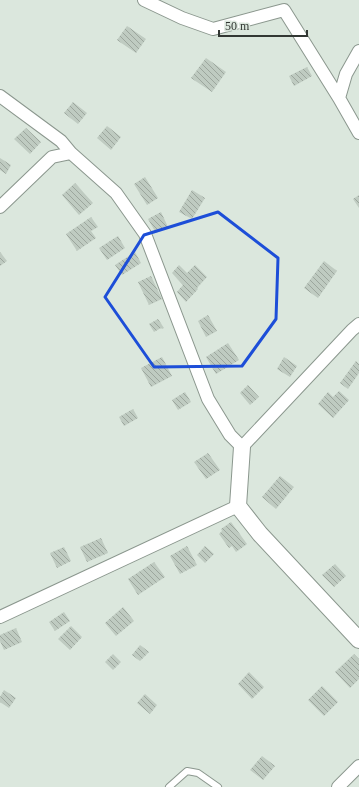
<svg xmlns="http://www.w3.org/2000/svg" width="359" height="787" font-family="'Times New Roman',serif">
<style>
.building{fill:url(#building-back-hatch)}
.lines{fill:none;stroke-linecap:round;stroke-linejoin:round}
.lane-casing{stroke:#8b978e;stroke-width:8}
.street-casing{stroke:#8b978e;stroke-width:14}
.secondary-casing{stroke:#8b978e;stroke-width:18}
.lane{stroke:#fff;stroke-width:6}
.street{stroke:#fff;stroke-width:12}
.secondary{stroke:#fff;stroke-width:16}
.marked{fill:none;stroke:#1d4ed8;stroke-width:3;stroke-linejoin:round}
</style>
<defs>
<pattern id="building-back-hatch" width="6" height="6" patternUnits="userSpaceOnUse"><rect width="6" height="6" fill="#bfcbc1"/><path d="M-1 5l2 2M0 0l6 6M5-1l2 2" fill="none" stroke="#9ca69d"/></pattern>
</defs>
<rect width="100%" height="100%" fill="#dbe7dd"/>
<path class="building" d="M127,26L146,39L136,53L117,40Z
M206,58L226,72L212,92L191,78Z
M307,67L312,76L294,86L289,76Z
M73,102L87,113L78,124L64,113Z
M107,126L121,137L111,150L97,138Z
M26,128L41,142L30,154L14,139Z
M0,158L11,165L6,174L0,170Z
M145,177L158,198L147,205L134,184Z
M75,183L93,203L79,215L62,195Z
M192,190L205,198L192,219L179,212Z
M359,195V208L353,199Z
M161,212L168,227L156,233L148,219Z
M91,217L98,227L91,231L96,238L77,251L66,234Z
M118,236L125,248L107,260L99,248Z
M0,252L7,261L0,266Z
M135,252L141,263L122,275L115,265Z
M324,261L337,271L318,298L304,288Z
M179,265L187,273L195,265L207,277L197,288L198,289L186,302L177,292L183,285L172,273Z
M151,276L162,299L149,305L138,282Z
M208,315L217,331L206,337L198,321Z
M158,319L164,328L162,329L161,328L154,332L149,324Z
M228,343L239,360L216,374L206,357Z
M162,357L172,376L151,387L141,368Z
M284,357L297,366L290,377L277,369Z
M356,361L359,364V373L348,389L340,383Z
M248,385L259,397L250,405L240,393Z
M339,391L349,400L333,418L318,404L328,392L333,397Z
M185,392L191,402L178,410L172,400Z
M133,409L138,418L124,426L119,417Z
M208,453L220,470L206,479L194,462Z
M280,476L294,487L276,509L262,497Z
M231,522L247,544L236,552L232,546L229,548L219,534L222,531L221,529Z
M101,538L108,553L87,562L80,547Z
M187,546L197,565L180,574L170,556Z
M205,546L214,554L205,563L197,555Z
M64,547L71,561L57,568L50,553Z
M154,562L165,577L138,595L128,579Z
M335,564L346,576L334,587L322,575Z
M123,607L134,621L116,636L105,623Z
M64,612L70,621L55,631L49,622Z
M71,626L82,637L70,650L58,639Z
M16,628L22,642L4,650L0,641V635Z
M140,645L149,652L140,661L132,655Z
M113,654L121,662L113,670L105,662Z
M354,654L359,659V679L350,688L335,672Z
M249,672L264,687L252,699L238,684Z
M322,686L338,702L324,716L308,700Z
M4,690L16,698L9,708L0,702V697Z
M145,694L157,705L150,714L137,703Z
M262,756L275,766L263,780L250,770Z"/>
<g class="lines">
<g class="lane-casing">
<path id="lane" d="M169,787L187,771L198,773L218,787"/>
</g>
<g class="street-casing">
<path id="street" d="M144,0L182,18L213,29L284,10L339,98
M359,51L346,74L339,98L359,133
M0,96L61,141L71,153
M0,207L52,157L71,153L116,193L145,234L208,399L230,435L242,447L352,330L359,324
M0,617L238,506
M338,787L359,766"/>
</g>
<g class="secondary-casing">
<path id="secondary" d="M242,447L238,506L260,534L359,640"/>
</g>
<use href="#lane" class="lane"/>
<use href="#street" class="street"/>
<use href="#secondary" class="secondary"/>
</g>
<path class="marked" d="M218,212L278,258L276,319L242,366L154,367L105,297L144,235Z"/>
<path d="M219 30v6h88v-6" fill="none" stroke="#323733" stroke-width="2"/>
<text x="225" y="30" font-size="12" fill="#323733" stroke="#dbe7dd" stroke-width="3" paint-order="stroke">50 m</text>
</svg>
